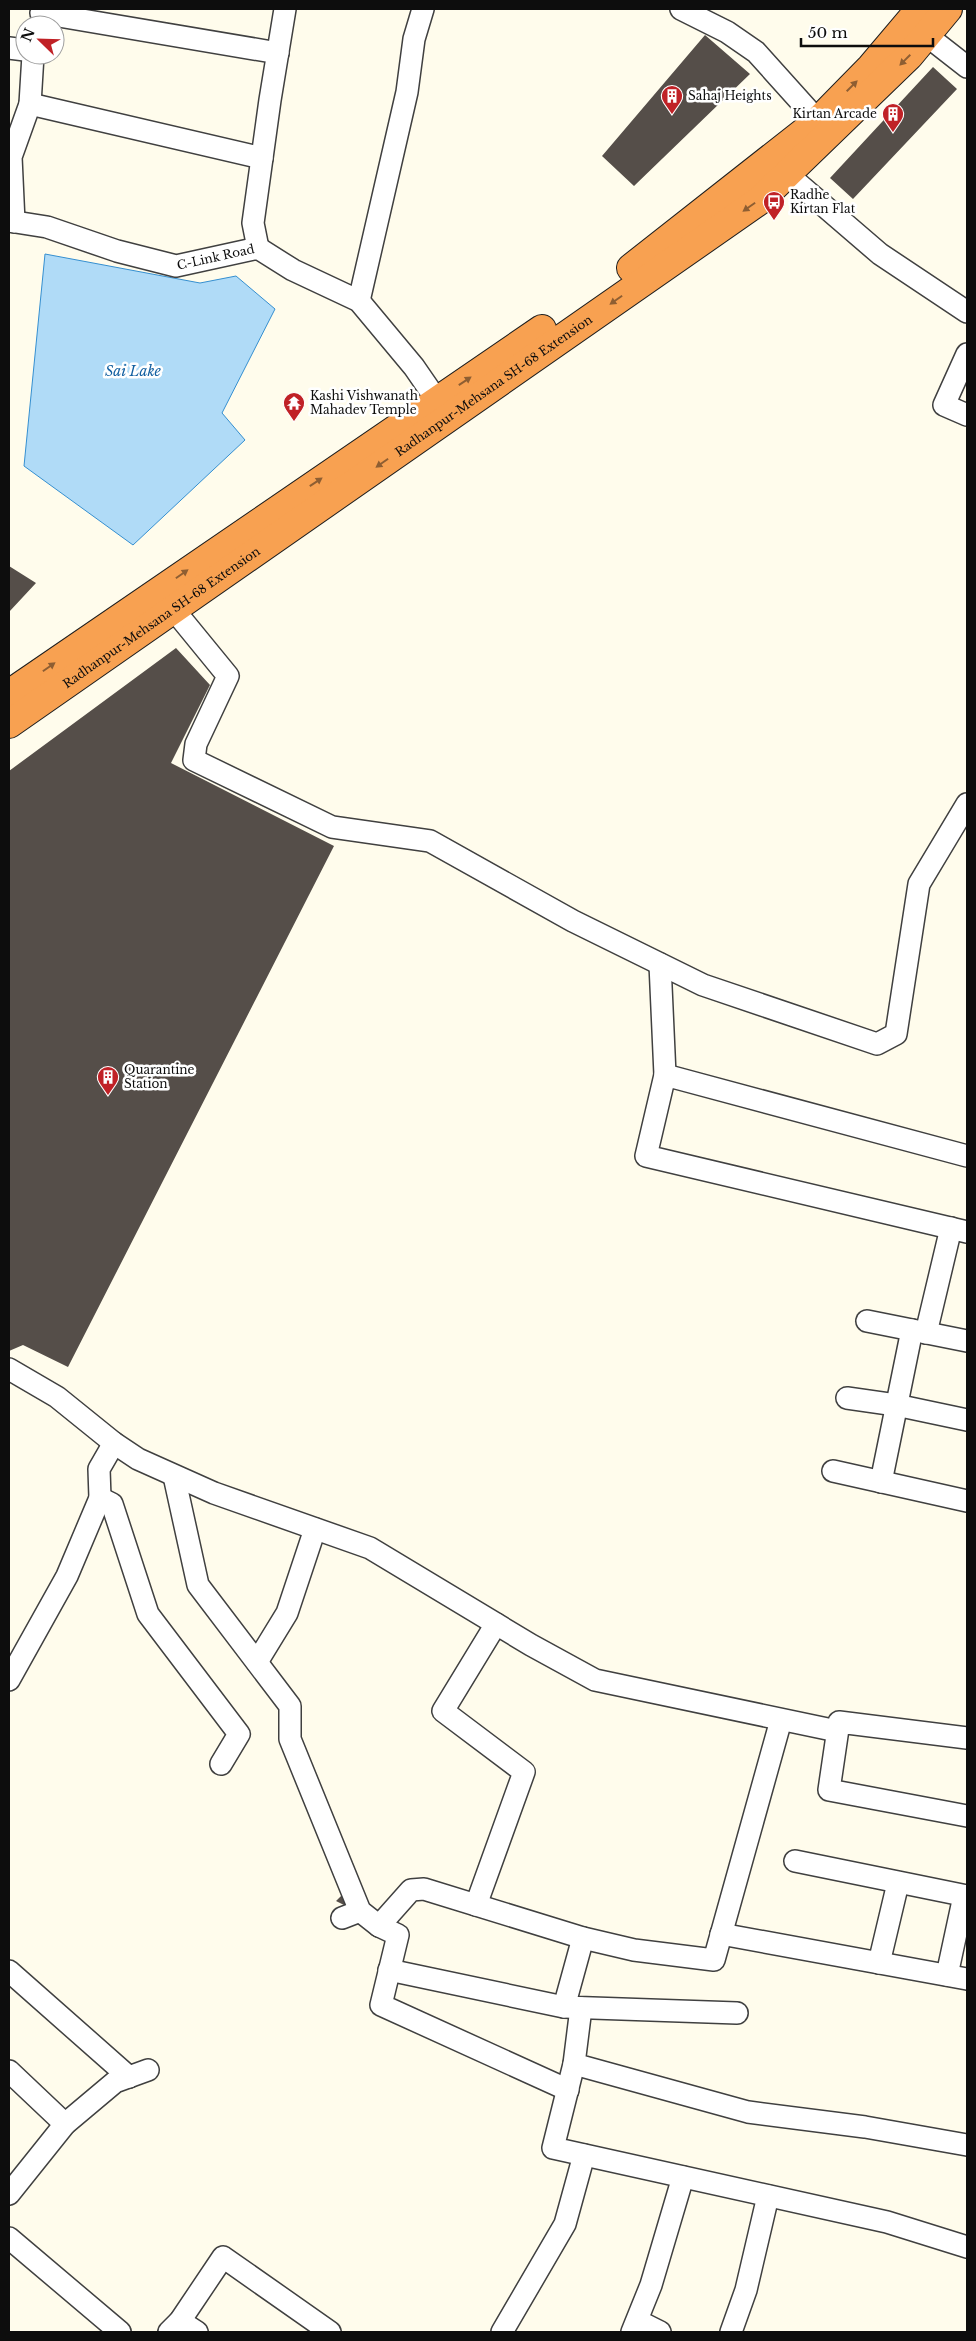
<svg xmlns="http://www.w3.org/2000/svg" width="976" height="2341" font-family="'Libre Baskerville',serif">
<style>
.water{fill:#b0dbf7;stroke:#358fd0}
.building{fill:#554e49}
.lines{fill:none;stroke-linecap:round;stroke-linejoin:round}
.minor-casing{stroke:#404040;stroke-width:24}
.highway-casing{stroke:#1e1e1e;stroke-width:30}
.minor{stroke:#fff;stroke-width:21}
.highway{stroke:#f8a151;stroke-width:28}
.oneway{fill:#8e5e32}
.labels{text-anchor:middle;stroke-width:5;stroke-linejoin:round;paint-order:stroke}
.poi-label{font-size:12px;fill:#0d0d0d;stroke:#fff;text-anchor:start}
.street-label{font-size:12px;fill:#0d0d0d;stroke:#fff}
.water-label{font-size:14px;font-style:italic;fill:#1360a1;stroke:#fff}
</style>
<rect width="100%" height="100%" fill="#fffcec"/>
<path class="water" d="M45,254L200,283L236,276L275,309L222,413L245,440L133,545L24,466Z"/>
<path class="building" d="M705,35L750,74L634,186L602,156Z
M933,67L957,89L853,199L830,178Z
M9,566L36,583L9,612Z
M176,648L210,685L171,763L334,846L68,1367L23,1345L9,1351V771Z
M349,1888L348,1907L336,1901Z"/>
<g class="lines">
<g class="minor-casing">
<g id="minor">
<path d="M681,9L727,32L756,52L818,121"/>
<path d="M41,13L278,53"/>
<path d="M926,35L967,67"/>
<path d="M9,48L25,50"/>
<path d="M30,104L262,158"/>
<path d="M787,174L880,254L967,312"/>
<path id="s1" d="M9,221L47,227L117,251L176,266L258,248L293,270L359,301L414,367L445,412"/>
<path d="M14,222L11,157L30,104L33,55"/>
<path d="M258,248L253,223L270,100L285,9"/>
<path d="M359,301L407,92L414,39L423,9"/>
<path d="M967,354L944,405L967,415"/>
<path d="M165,599L228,676L196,744L194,760L332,827L430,841L573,921L703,985L877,1044L896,1034L919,884L967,804"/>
<path d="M660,964L665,1075"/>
<path d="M967,1156L665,1075L646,1156L967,1232"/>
<path d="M867,1321L967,1341"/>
<path d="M926,1333L951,1228"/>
<path d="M9,1369L57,1397L114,1443L138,1459L214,1493L370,1548L531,1645L595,1680L837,1731"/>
<path d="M847,1398L896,1405L967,1420"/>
<path d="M833,1471L967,1501"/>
<path d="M174,1476L198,1585L290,1706V1739L360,1911L379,1926L411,1890L424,1889L583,1938L634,1950L714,1960L781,1720"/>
<path d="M881,1482L912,1330"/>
<path d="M100,1498L112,1504L148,1614L239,1734L221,1764"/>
<path d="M257,1662L287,1613L315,1529"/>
<path d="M9,1680L67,1576L100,1498L99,1469L114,1443"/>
<path d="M967,1738L839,1722L829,1790L967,1816"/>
<path d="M795,1861L967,1896"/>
<path d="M476,1905L524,1772L443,1711L496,1624"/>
<path d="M342,1918L360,1911"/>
<path d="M379,1926L398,1935L381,2005L568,2090"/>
<path d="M721,1934L967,1979"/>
<path d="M583,1938L564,2007L737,2013"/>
<path d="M879,1963L898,1883"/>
<path d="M389,1970L564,2007"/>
<path d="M9,1971L129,2077"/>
<path d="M947,1975L964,1896"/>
<path d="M581,2008L574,2064L748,2112L865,2127L967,2145"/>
<path d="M574,2064L553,2148L887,2222L967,2247"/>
<path d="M9,2071L65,2124"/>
<path d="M9,2194L65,2124L115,2082L148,2070"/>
<path d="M9,2238L120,2332"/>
<path d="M180,2321L197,2332"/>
<path d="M638,2321L660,2332"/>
<path d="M169,2332L180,2321L223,2257L330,2332"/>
<path d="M502,2332L565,2224L584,2155"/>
<path d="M632,2332L651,2285L683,2177"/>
<path d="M731,2332L746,2290L768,2196"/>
</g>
</g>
<g class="highway-casing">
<g id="highway">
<path d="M631,268L818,121L871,67L920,9"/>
<path d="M9,694L542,329"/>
<path id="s2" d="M9,724L759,201L909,56L948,9"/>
</g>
</g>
<use href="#minor" class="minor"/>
<use href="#highway" class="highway"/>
</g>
<defs><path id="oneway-solid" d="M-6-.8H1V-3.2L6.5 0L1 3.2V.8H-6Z" transform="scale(1.25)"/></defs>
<g class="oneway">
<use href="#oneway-solid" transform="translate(905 60) rotate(135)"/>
<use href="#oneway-solid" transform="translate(852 86) rotate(-45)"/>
<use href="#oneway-solid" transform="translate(749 207) rotate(145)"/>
<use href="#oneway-solid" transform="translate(616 300) rotate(145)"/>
<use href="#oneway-solid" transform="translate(465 381) rotate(-34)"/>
<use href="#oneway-solid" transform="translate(382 463) rotate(145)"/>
<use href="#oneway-solid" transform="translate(316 482) rotate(-34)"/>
<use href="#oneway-solid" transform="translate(182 574) rotate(-35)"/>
<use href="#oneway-solid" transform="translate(49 667) rotate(-35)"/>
</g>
<defs>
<g id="building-pin" transform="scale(1.125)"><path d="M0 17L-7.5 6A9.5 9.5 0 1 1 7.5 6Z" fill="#c02126" stroke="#fff"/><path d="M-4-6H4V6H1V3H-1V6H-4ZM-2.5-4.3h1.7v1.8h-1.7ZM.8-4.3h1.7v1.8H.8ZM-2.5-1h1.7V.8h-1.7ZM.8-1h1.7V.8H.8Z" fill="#fff"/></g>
<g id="bus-pin" transform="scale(1.125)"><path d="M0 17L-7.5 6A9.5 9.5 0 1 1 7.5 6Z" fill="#c02126" stroke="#fff"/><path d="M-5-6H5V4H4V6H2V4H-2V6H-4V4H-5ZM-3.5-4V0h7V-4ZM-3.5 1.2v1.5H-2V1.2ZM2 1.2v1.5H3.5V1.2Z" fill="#fff"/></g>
<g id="temple-pin" transform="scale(1.125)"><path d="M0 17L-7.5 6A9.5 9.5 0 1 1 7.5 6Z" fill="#c02126" stroke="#fff"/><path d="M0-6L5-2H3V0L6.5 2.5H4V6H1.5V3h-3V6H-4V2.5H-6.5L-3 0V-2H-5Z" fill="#fff"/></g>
</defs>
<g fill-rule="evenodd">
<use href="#building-pin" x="672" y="96"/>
<use href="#building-pin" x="893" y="114"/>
<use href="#bus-pin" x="774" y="202"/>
<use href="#temple-pin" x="294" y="403"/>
<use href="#building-pin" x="108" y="1077"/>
</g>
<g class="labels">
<g class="poi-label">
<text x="688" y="100">Sahaj Heights</text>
<text x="877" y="118" text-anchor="end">Kirtan Arcade</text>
<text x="790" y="199">Radhe<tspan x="790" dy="14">Kirtan Flat</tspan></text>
<text x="310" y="400">Kashi Vishwanath<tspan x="310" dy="14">Mahadev Temple</tspan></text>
<text x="124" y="1074">Quarantine<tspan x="124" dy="14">Station</tspan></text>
</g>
<g class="street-label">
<text dy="4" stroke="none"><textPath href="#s1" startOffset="214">C-Link Road</textPath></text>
<text dy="4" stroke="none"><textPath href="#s2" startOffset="591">Radhanpur-Mehsana SH-68 Extension</textPath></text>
<text dy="4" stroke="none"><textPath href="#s2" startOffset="186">Radhanpur-Mehsana SH-68 Extension</textPath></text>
</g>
<g class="water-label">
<text x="133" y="376">Sai Lake</text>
</g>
</g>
<rect width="976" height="2341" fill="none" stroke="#0d0d0d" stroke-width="20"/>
<g transform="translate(40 40) rotate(293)"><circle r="24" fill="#ffffff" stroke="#9e9e9e"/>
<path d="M0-4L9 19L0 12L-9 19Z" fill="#c02126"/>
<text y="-8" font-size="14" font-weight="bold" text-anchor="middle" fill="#0d0d0d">N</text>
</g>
<path d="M801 38v8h132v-8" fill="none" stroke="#0d0d0d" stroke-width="2.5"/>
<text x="808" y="38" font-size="15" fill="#0d0d0d" stroke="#ffffff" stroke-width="4" paint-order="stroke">50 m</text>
</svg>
